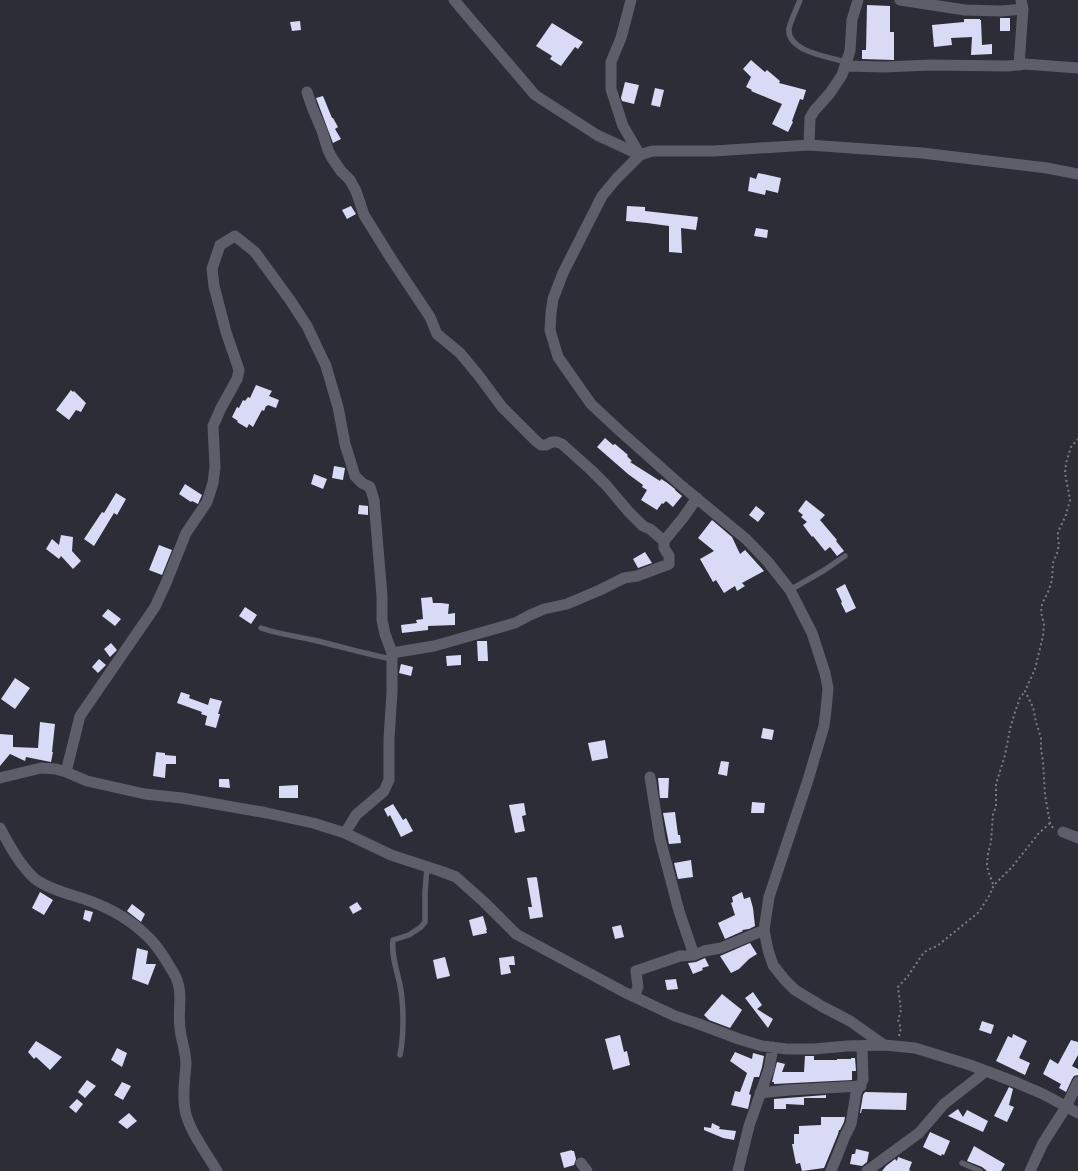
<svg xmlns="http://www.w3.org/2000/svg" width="1078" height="1171" font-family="'Work Sans',sans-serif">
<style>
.building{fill:#d8daf6}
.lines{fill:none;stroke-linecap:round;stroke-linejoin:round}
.path{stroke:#7b7b85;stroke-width:2;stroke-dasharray:2 3;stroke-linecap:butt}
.lane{stroke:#5d5e6a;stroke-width:5.5}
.street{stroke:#5d5e6a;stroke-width:11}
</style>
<rect width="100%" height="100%" fill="#2d2d38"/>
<path class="building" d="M867,5L890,6V32H894V60L862,59V50H866Z
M1000,18H1010V31H1000Z
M964,19H980V20H981L982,45L992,44V54L971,55L972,37L951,38L952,45L934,47L932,25L964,22Z
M300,21L301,30L292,31L290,22Z
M552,23L583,42L578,49L575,47L561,66L550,59L552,56L536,46Z
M751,60L765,72L767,70L780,81L779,83L806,90L803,100L800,99L792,121L793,122L788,132L772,124L782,104L751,91L752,90L746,87L751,77L743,69Z
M625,82L639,85L634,104L622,101L621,98Z
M655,88L664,90L660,107L651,105Z
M323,96L332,118H333L338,127L335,129L341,139L333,143L316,98Z
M758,173L781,178L778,193L766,190L765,195L748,191L750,177L756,179Z
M351,206L356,214L347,219L342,210Z
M627,206L645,207V211L698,217L696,230L681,228L682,253L669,252V226L647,223L626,221Z
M756,228L768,230L767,238L754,236Z
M256,385L272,391L269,396L279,400L276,408L268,405L267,406H266L264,411L262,410L253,427L249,424L247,428L237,422L238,421L232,417L237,407L239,408L243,400L245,401L248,397L250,398Z
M71,390L73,392L74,391L86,403L81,412L76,410L69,420L56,410Z
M605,438L613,445L615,444L628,455L627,456L632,461L630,462L660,481L661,479L666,482L675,489V490L682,496L673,507L666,501L663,504L662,503L657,510L641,500L647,490L642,487L643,485L628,474L597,447Z
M334,466L345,468L343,480L332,478Z
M314,474L327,479L323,489L311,484Z
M185,484L202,495L198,504L192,501L191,502L179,494Z
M116,493L126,499L117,515L114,513L94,546L84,539L102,512L104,513Z
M806,500L825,515L820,520L837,540L836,541L844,551L837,556L830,547L825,551L813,536L812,537L803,525L807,522L801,517L803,515L798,511Z
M359,505L368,506V515L358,514Z
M756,506L765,513L758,522L749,515Z
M712,520L732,537L740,554L745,550L764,571L742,583L745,586L737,591L735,586L724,593L716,580L713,582L700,559L714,551L698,538Z
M61,535L73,537L72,551L81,561L73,569L61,556L59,559L46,549L52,539L59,545Z
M159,545L172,550L162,575L149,570Z
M645,552L652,563L638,568L633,559Z
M845,584L856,608L846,613L841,603L842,602L836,589Z
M432,597L433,603H441L449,604L448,614L455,613V625L428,626V630L402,633L401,625L417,623L416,620L423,619L421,598Z
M245,607L257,615L251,624L239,616Z
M108,609L121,619L115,626L102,616Z
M477,641H487L488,661H478Z
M111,643L117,650L110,657L104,649Z
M461,655V665L447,666L446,656Z
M99,659L106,665L98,673L92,667Z
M401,664L413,667L411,676L399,673Z
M15,678L30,688L15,709L1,699Z
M181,692L190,695L189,698L208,705L210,698L222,701L218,714H220L216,728L205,725L207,716L201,714L202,712L177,703Z
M40,722L55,724L52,752H53L51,762L26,757L25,761L10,754L0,766V734L13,735V747L38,748Z
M763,728L774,730L772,740L761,738Z
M605,740L608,758L592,761L588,743Z
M156,752L165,753V755L176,756V764H166L165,778L153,776Z
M721,761L729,762L727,776L718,774Z
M658,778H669L668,798H660Z
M219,779H229L230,788L219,787Z
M298,785V798H279V786Z
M752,802L765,803L764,813H751Z
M524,803L526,815L522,816L525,831L515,833L509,805Z
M393,804L403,820L406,818L413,831L401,837L390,815L388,817L384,809Z
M675,812L678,835H680L681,843L669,844L663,813Z
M691,860L693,877L678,879L674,863Z
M536,877L537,878L543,917L530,919L528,907H532L527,878Z
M40,892L53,900L44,915L32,908Z
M742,892L744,899L750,897L753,908L755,926L749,929L742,930L743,931L725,939L718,923L735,915L731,903L733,902L732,897Z
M357,902L362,909L353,914L349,907Z
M132,904L145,914L141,922L127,911Z
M85,910L93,912L90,922L83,919Z
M483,916L487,930H486L487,933L473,936L469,920Z
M621,925L624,937L615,939L612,927Z
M750,943L757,954L749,959L739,969L731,973L720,956Z
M137,948L148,951L146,964H156L148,985L132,979Z
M514,956L515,965H509L511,973L501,975L499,958Z
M445,957L450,976L437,979L433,960Z
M705,958L709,966L702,968L703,970L693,974L688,963L696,962Z
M676,979L678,989L667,990L665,980Z
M753,992L762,1005L757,1009L773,1019L768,1028L745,998Z
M722,994L742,1010L730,1028L709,1020L704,1015Z
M982,1021L994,1025L991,1034L979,1030Z
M1013,1034L1027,1041L1019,1058L1030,1063L1025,1075L996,1061L1008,1036L1012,1038Z
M620,1035L624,1052L627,1051L630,1065L613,1070L605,1039Z
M1071,1040L1078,1042V1055L1072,1066L1078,1069V1075L1074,1076L1072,1079L1066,1092L1059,1088L1061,1084L1043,1074L1050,1059L1058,1064Z
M36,1041L62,1057L50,1070L36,1057L34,1059L28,1052Z
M117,1048L127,1053L122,1067L111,1060Z
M735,1052L752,1059L753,1053L764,1056L762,1067L759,1077H754L749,1094L751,1095L748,1109L731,1105L735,1091L740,1092L747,1073L730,1061Z
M805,1056H814V1060H837V1059H851V1058H855L856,1071H852V1080L774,1084V1082H772L777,1062L785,1064L782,1072H804Z
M87,1080L96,1086L85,1098L78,1092Z
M122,1082L131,1086L123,1100L114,1095Z
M1009,1087L1013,1089L1009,1105L1014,1107L1007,1122L994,1116Z
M865,1092L907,1093L906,1110L862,1109L861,1113H860L863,1095Z
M826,1095V1098H804V1105L786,1104V1109H774V1099Z
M77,1099L83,1104L76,1113L69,1107Z
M958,1109L963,1117L967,1110L988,1121L983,1132L948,1116Z
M129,1113L137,1121L127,1129L118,1122Z
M821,1117H845L844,1122L840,1130H839L838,1134L824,1168L802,1171L800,1163L796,1164L792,1144H794V1134H799V1126L821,1125Z
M712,1123L720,1127L719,1129L736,1131L734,1140L723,1138L704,1130V1127L711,1128Z
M930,1132L950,1141L944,1155L942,1154L941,1156L923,1147Z
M974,1146L1005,1164L1001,1171H987L982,1167L967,1161Z
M856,1149L869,1152L867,1162L862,1166L850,1164L852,1154H855Z
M572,1150V1151H574L576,1159L574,1165L564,1168L560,1153Z
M898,1157L912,1162L909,1170L911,1171H882L886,1166L895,1159L897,1161Z"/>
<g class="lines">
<path class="path" d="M1053,828L1050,823L1045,795L1043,761L1041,749V738L1036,722L1033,707L1025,691L1035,669L1043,636L1044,624L1041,612L1042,604L1048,592L1052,580L1053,563L1057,553L1059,545L1058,539V532L1066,515L1070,500L1065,473L1066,463L1071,447L1078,439
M993,884L988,871L987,864L988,854L991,842L993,814L996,807V784L1005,755L1010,729L1015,712L1020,698L1025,691
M899,1036L901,1028L898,1020L901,1010L898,987L908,976L922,955L927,950L937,946L947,938L979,912L989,896L994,885L1012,867L1039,833L1050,823"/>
<path class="lane" d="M800,0C798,6 789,24 789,29C787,52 830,57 846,62
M790,590L823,571L845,556
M261,628C278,634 295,636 313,640C339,646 365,654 392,659
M400,1055C404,1035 404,1005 400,985C397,971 391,954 393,940L409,935L421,927L425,922V892L427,867
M962,1163L980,1171"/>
<path class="street" d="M454,0L535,95L597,135L640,155
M631,0L621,38L611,62V89L623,126L640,155
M900,0L965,10L1001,11L1023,9
M1021,0L1023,9L1019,65L1025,64L1078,68
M845,66L884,67L931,65L1007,66L1019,65
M307,92L312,107L322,131L328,150L332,158L341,171L350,180L356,191L364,215L392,260L430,317L437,334L460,353L479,376L502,407L536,441L541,445H546L552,442H557L562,444L591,470L607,486L628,511L643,526L650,529L664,541
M809,145L810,118L814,111L830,93L842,75L850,51L852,20L858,0
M1078,174L1047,168L922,153L809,145L714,151H652L640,155L617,178L602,196L563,273L553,299L551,313L550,330L558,357L591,404L621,432L683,487L746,539L768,562L790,590L812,633L825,673L828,688L826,710L824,726L808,780L769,897L764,930L768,950L773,965L784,979L795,990L823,1007L850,1021L884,1045L915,1048L970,1065L1015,1082L1043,1094L1078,1113
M392,653L434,646L515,623L530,615L544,609L567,604L600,590L624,578L637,576L669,564V556L664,548V541L683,518L697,498
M66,772L80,716L155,607L166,583L186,533L207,502L213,483L215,467L213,426L221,408L237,379L239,370L226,332L214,286L212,269L220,245L235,236L255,252L290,300L307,326L326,366L338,407L345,444L355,476L362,483L370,487L374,500L382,596V620L385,634L392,653V692L389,739V780L384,791L356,815L345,833
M650,777L660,839L679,911L694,955
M0,778L41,768L56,769L66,772L87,781L145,794L182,798L267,813L313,823L345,833L391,855L443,872L456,877L484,902L516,934L624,992L675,1016L699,1024L739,1039L762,1046L787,1049H814L847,1046L884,1045
M0,828C10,846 19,864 34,878C45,888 72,895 87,900C110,908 134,922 151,940C160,949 167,962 173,972C185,991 177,1008 180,1028C181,1040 186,1052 186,1064C185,1079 182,1094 185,1110C188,1129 207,1154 217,1171
M1063,832L1078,838
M634,997L638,987L636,971L680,956L694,955L704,951L721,948L764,930
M760,1093L789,1090L861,1086
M581,1163L587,1171
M738,1171L749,1126L769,1069L773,1047
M831,1171L845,1136L851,1124L856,1093L863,1080L862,1046
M867,1171L919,1133L944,1104L985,1072
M1030,1171L1043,1143L1066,1107L1078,1082"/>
</g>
</svg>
